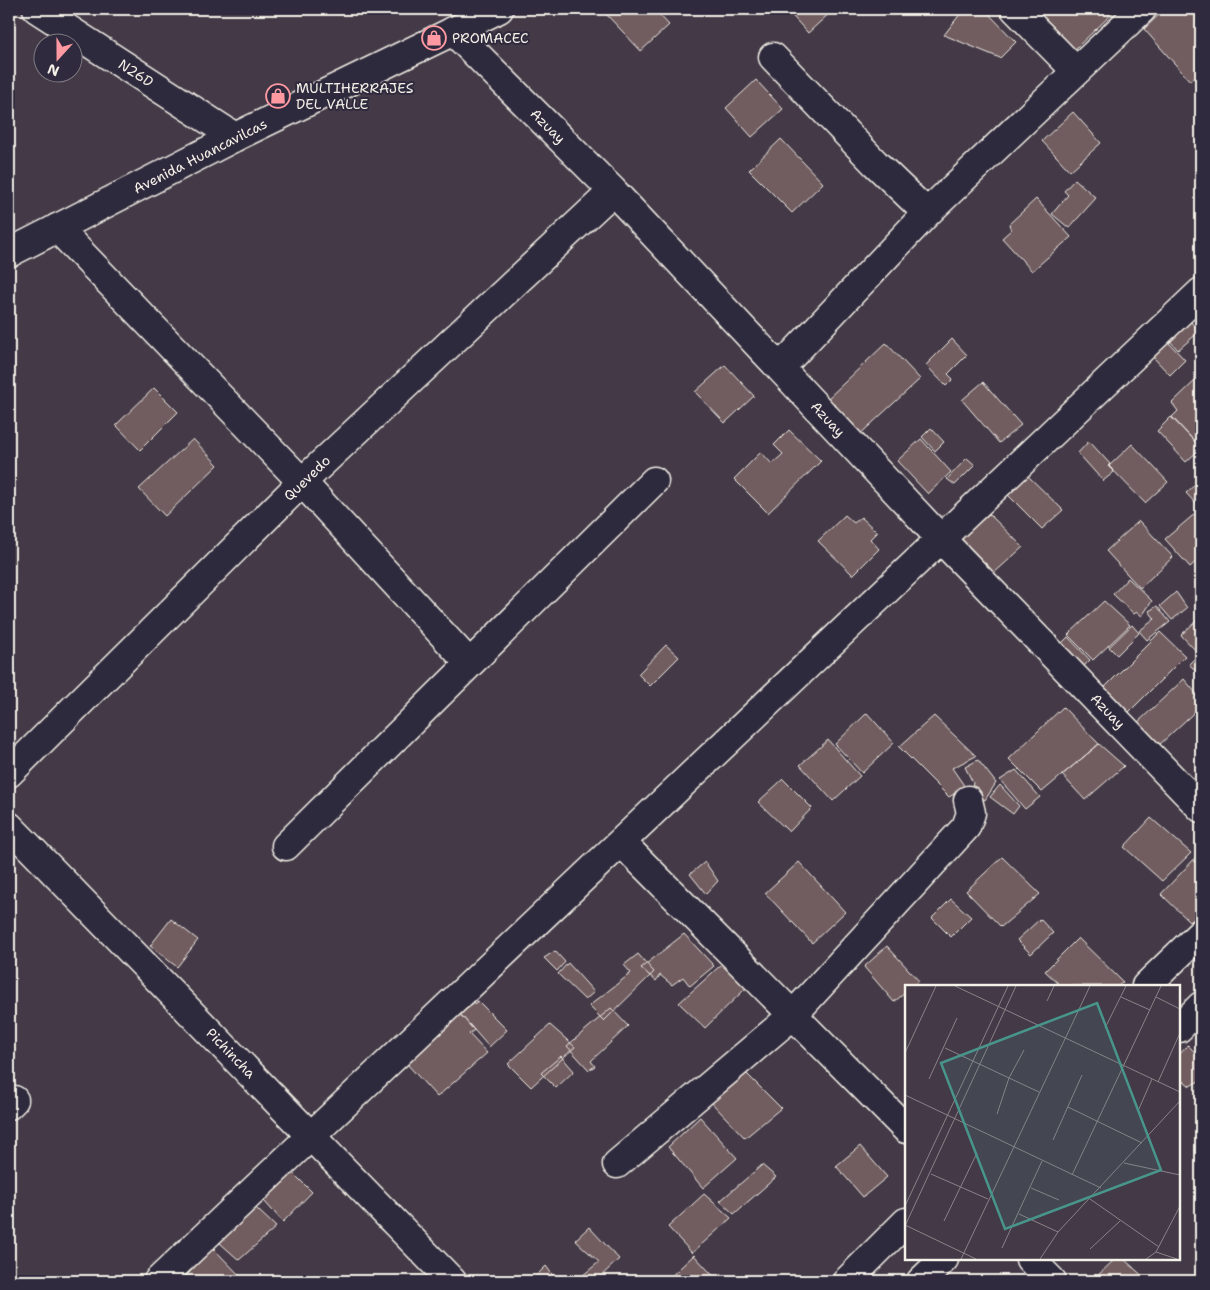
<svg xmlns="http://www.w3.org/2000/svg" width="1210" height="1290" font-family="'Shantell Sans',sans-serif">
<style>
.building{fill:#715b5f;stroke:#f4f1e8}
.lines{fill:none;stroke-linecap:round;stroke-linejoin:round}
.minor-casing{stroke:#f4f1e8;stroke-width:31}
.tertiary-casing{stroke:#f4f1e8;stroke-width:31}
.minor{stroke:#2f2a3d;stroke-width:28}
.tertiary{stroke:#2f2a3d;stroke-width:28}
.labels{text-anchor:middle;stroke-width:4;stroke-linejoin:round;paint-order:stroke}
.poi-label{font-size:14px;fill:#f4f1e8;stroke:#2f2a3d;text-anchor:start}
.street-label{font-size:14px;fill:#f4f1e8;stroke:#2f2a3d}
.inset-road{fill:none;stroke:#8a8387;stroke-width:1}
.view{fill:#48958c;fill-opacity:0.15;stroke:#48958c;stroke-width:2.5}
.inset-edge{fill:none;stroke:#f4f1e8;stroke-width:2.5}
</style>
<rect width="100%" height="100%" fill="#433947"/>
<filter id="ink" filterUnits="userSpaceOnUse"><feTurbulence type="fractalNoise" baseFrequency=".02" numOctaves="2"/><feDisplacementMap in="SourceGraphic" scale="10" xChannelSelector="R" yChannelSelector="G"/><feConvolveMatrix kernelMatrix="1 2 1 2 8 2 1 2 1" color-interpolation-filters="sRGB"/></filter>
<g filter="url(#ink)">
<path class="building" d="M609,9H654L669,25L641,51L605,13Z
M786,9H831L833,10L808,33Z
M875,9H902L892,15Z
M964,9H984L1016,42L1000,58L944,35Z
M1036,9H1117L1075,49Z
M1165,9H1201V71L1190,81L1144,29Z
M756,80L783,109L752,137L726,108Z
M1073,112L1101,143L1070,171L1042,141Z
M781,139L823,183L792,213L749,170Z
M1075,179L1096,198L1069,228L1052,214L1068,195L1064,191Z
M1036,199L1071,237L1032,271L1002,238L1011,230L1009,224Z
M1191,322L1199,332L1178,350L1170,341Z
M952,339L967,355L948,374L953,379L946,386L926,365Z
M1168,342L1185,360L1170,375L1152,356Z
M886,343L920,379L857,437L824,402Z
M725,365L754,396L725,423L695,392Z
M1199,377L1201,380V441L1198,445L1172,417L1178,411L1172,403Z
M983,382L1021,425L999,443L962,400Z
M154,388L178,412L140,450L116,425Z
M1171,417L1201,448L1186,462L1157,431Z
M931,428L944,442L935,451L922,437Z
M789,430L821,461L768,513L734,479L761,452L772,464L783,454L774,445Z
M193,439L218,465L165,516L139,489Z
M921,439L951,472L928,494L897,461Z
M1089,441L1110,464L1108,466L1114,472L1103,481L1078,453Z
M1132,444L1168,482L1145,503L1109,466Z
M967,458L975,465L955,485L947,479Z
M1028,476L1063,510L1042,529L1008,495Z
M1198,482L1201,486V505L1199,507L1186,493Z
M1197,512L1201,516V557L1190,567L1165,539Z
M989,514L1023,547L993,574L960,539Z
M845,515L854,523L861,517L877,532L870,539L879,549L853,575L818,541Z
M1139,521L1173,557L1140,588L1106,551Z
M1128,578L1152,601L1142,616L1137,612L1134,614L1113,594Z
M1176,592L1187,608L1172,620L1160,606Z
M1104,601L1130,625L1093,660L1068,635Z
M1157,606L1170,622L1147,640L1139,631L1155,619L1149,611Z
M1196,621L1201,626V648L1197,652L1181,635Z
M1132,625L1139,633L1117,655L1109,647Z
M1160,632L1185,656L1125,716L1100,692Z
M1068,637L1090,660L1081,669L1059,646Z
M666,645L679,657L650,686L638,674Z
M1201,652V677L1189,664Z
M1184,679L1201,699V706L1158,746L1137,723Z
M1063,707L1099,744L1042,792L1009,759Z
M867,713L894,743L862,773L835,744Z
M934,716L976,756L952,768L965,787L949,797L899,747Z
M828,740L860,776L833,801L800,765Z
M1099,744L1124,766L1085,800L1062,775Z
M978,760L996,783L985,800L970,793L973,783L965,767Z
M1016,770L1040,797L1025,809L1000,780Z
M783,779L812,808L789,832L758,802Z
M1000,785L1019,806L1013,814L990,797Z
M1151,818L1191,853L1162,881L1124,847Z
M1201,852V913L1190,922L1161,894Z
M1002,857L1040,894L1001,927L966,891Z
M705,862L718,881L706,894L690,874Z
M799,862L845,912L812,943L765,893Z
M951,899L971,917L951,937L932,918Z
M171,919L198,940L177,967L150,946Z
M1040,919L1053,933L1031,954L1017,940Z
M684,934L714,966L690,986L683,977L672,985L660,975L656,981L641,968Z
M1078,938L1123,982L1118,986H1061L1045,971Z
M887,946L919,981L913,986H906V992L894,1002L864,967Z
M555,951L565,962L557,971L544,958Z
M638,954L654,972L604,1021L589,1006L631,973L624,965Z
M568,963L594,992L585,1000L558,974Z
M722,964L747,987L705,1028L679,1003Z
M478,1001L507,1030L489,1047L460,1014Z
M611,1008L628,1026L591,1061L595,1066L589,1070L567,1046Z
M458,1012L474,1030L469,1034L487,1053L437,1097L407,1064Z
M550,1025L575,1047L531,1087L508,1064Z
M1188,1045L1201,1059V1083L1199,1081L1190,1086L1179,1077V1055Z
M561,1056L574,1071L556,1088L541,1073Z
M741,1068L781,1108L745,1138L709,1100Z
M700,1117L737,1158L703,1188L668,1147Z
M860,1146L887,1177L863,1197L836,1166Z
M283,1163L312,1192L283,1222L255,1191Z
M762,1165L776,1177L734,1214L720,1201Z
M239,1192L276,1227L239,1260L202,1227Z
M704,1194L731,1218L692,1253L668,1227Z
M589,1227L619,1259L596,1281H576L599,1262L575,1240Z
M212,1247L245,1281H182Z
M694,1255L718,1281H699L695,1277L690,1281H666Z
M1115,1259H1124L1148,1281H1092Z
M546,1266L557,1281H531Z"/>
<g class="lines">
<g class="minor-casing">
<path id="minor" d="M37,9L235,137
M1015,9L1076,71
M453,31L613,191L940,538L1201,808
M773,57L875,163L927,213
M57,228L302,482L469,663
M780,368L927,213L1142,9
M9,773L302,482L613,191
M9,826L452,1281
M621,842L906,1129
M286,846L654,481
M1146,986L1201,933
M1179,1028L1201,1006
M9,1105L14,1100
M617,1164L792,1016L966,827L971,813L968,800
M1030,1259L1052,1281
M158,1281L1201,292
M847,1281L906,1222
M921,1281L944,1259"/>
</g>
<g class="tertiary-casing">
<path id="tertiary" d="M9,253L235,137L499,9"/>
</g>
<use href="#minor" class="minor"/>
<use href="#tertiary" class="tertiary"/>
</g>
</g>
<defs>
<g id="shop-ring" transform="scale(1.25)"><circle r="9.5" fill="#2f2a3d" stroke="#ff9aa2" stroke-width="1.5"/><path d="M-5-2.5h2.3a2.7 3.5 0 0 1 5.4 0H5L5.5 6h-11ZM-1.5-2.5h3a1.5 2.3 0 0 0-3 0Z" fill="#ff9aa2"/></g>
</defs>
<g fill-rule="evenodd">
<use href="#shop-ring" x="434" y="38"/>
<use href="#shop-ring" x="278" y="96"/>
</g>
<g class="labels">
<g class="poi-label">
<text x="452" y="43">PROMACEC</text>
<text x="296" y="93">MULTIHERRAJES<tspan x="296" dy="16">DEL VALLE</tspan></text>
</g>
<g class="street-label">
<text transform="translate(136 73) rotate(33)" y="5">N26D</text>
<text transform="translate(548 126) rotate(45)" y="5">Azuay</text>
<text transform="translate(200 156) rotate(-27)" y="5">Avenida Huancavilcas</text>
<text transform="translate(828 419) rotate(47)" y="5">Azuay</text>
<text transform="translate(307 478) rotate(-44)" y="5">Quevedo</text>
<text transform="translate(1108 711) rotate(46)" y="5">Azuay</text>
<text transform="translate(231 1053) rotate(46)" y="5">Pichincha</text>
</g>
</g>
<g transform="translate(905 985)">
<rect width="275" height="275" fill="#433947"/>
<path class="inset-road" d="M50,1L275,107M216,12L245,25M251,12L275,24M142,16L149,1M200,43L221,1M40,63L134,107M0,68L31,1M24,94L52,33M253,97L275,48M0,110L196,203M163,122L237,158M233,126L247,94M92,129L104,93L119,65M148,155L177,90M219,178L275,190M26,189L83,214M167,190L256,1M126,203L154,215M185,214L254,262M0,221L103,1M114,229L153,247M39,236L72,168M0,240L71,274M0,241L111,1M97,263L137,176M185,264L215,236M251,267L272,274M56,274L185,1M135,274L153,247L275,116M241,274L251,267L275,221"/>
<path class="view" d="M192,18L256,185L100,244L36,78Z"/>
<rect width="275" height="275" class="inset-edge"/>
</g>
<rect width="1210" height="1290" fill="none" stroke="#2f2a3d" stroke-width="30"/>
<rect x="15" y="15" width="1180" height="1260" fill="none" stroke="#f4f1e8" stroke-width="2" filter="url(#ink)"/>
<g transform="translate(58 58) rotate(201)"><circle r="24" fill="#2f2a3d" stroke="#7e7a81"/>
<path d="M0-4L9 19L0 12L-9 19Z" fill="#ff9aa2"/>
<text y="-8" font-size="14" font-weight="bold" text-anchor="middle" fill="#f4f1e8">N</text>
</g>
</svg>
